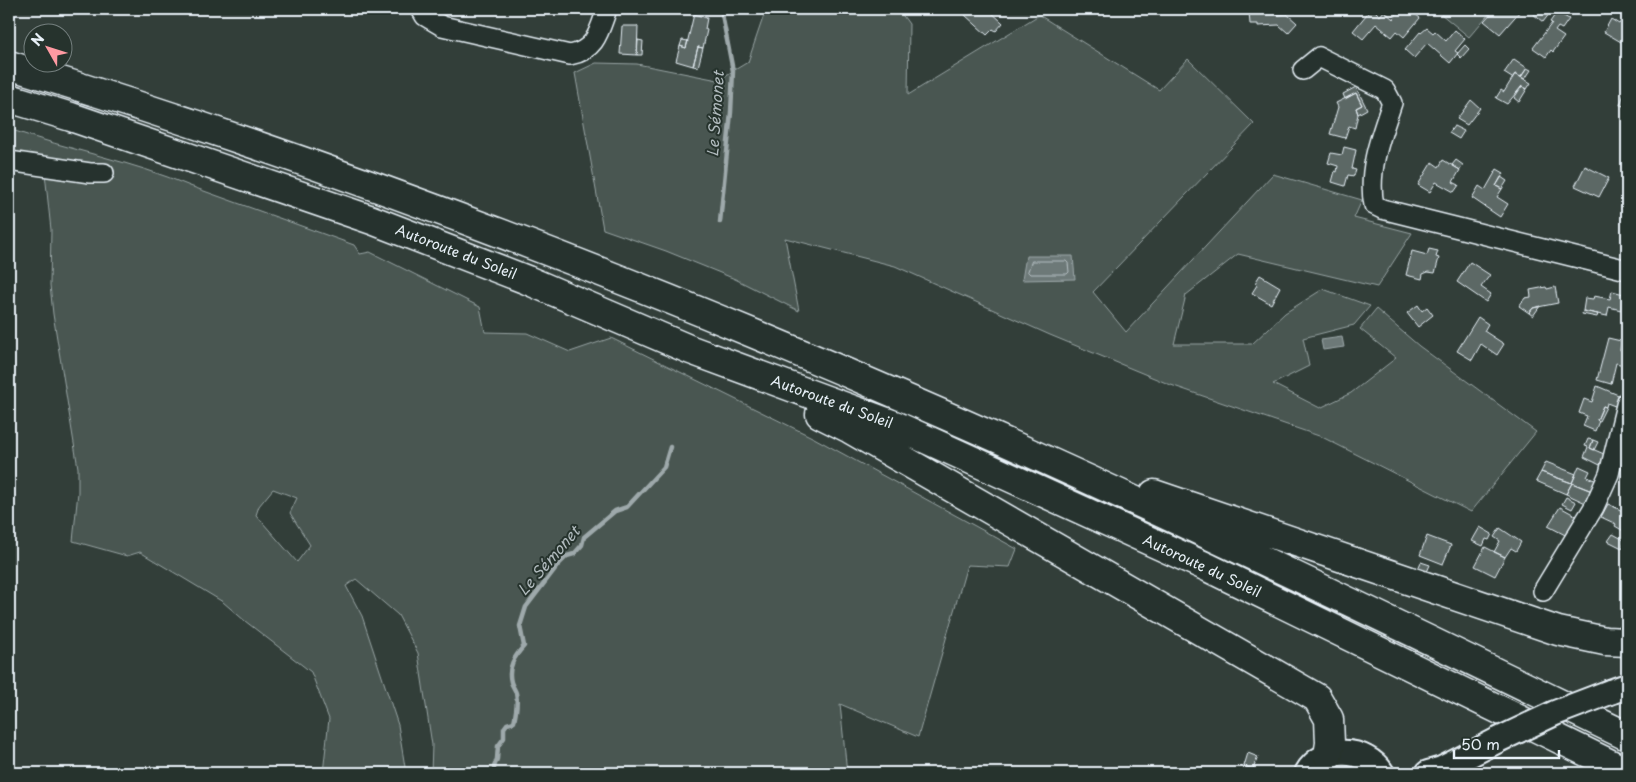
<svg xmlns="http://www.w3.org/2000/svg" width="1636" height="782" font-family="'Playpen Sans',sans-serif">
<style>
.green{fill:#495651;stroke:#98a4a4;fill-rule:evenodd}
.water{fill:#6d7978;stroke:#9ea9ab}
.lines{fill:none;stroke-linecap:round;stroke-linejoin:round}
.shore{stroke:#b7c1c5;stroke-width:1}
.stream{stroke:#9ea9ab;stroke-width:4.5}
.building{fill:#5c6865;stroke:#e8f1f8}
.minor-casing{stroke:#e8f1f8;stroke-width:22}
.major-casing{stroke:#e8f1f8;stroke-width:28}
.highway-casing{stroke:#e8f1f8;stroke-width:31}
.minor{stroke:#26332d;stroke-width:19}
.major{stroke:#26332d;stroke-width:24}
.highway{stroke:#26332d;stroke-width:28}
.major-bridge-casing{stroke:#e8f1f8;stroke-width:28;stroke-linecap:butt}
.major-bridge{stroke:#26332d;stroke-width:24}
.labels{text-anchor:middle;stroke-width:4;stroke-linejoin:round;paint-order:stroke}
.street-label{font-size:14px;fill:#e8f1f8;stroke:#26332d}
.water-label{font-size:15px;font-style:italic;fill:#b1bbbe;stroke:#26332d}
</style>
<rect width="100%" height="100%" fill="#323e39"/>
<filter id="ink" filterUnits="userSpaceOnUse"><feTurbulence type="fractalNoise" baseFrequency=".02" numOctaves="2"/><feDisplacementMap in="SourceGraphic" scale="10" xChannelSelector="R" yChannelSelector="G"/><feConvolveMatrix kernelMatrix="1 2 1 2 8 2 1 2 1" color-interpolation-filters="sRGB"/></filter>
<g filter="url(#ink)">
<path class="green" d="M766,9H898L909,24L908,95L1039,15L1159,90L1188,59L1254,124L1093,292L1126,332L1273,174L1362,200L1354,218L1412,233L1377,287L1238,254L1186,295L1174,344H1252L1285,313L1323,289L1370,306L1354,325L1303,338L1309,366L1273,384L1320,408L1351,393L1396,358L1360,329L1376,309L1419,346L1536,432L1471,512L1322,437L1171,385L1050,335L895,266L785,238L799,311L735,279L666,251L603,229L575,73L596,63L637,64L718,80L748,62Z
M1435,9H1493L1469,37Z
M9,129C69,150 132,161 190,186L354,245L360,254L370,252L480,307L485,332L527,333L570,352L611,338L814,438L1017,549L1010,567L967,565L918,737L840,704L847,773H431L432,745L418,653L398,615L356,579L346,586L362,616L398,725L406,773H323L329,719L311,672L245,621L223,602L140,552L127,556L73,541L78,492V468L53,314L50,285L51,230L45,173L9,169ZM273,489L297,498L290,513L310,545L297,562L256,515L259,506Z"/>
<path class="water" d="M1026,256H1073L1075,279L1022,280Z
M1342,337L1344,347L1323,350L1321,340Z"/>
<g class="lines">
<path class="shore" d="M1032,261H1066L1068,263L1069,272L1067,274H1030L1028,272Z"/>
<path class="stream" d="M720,222L731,112L733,71L721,9
M494,773V767L497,759L498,746L504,738V728L507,724L514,722C516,713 518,702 516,693C515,689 512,686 511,682C507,667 515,656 524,646L520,626L526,607L558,565L567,556L574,554L582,545L584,537L615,511L627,507L664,467L670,447"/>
</g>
<path class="building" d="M970,9H988L1003,23L996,31L993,29L987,35L965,15Z
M1371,9H1377L1376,12L1380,16L1384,11L1393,19L1401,9H1409L1420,18L1404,37L1397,31L1392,37L1376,24L1363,39L1353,31Z
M1495,9H1519L1521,10L1500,34L1484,21Z
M1537,9H1553L1543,22L1533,14Z
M1278,10V15L1287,14L1297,23L1288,33L1279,25L1258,26V24H1250L1249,12Z
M1557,12L1569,19L1562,29L1558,27L1555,31L1564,37L1553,52L1551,50L1546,57L1533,48L1552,23L1550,22Z
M694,14L707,18L705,29L707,30L703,48L698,47L693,66L676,61L680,46L686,48Z
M1627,14V32L1621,42L1604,32L1611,19L1619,24L1622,20L1624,21Z
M622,26H638L637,55L620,54Z
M1427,28L1433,33L1435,31L1446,41L1455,30L1465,39L1455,51L1458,53L1450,63L1427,43L1414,58L1405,50L1420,32L1421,33Z
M638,40L643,41L642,55H637Z
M682,40L688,41L686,48L680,46Z
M1465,45L1469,49L1461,58L1457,54Z
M698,47L703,48L698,67L693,66Z
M1514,59L1527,68L1521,77L1515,74L1512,78L1504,73Z
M1527,68L1531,70L1525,79L1521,77Z
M1515,74L1531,83L1527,89L1522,86L1507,104L1496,98L1501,90L1504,92Z
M1627,85V107L1620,105Z
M1522,86L1527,89L1519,102L1514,98Z
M1356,87L1367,109L1358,114L1356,108L1362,105L1356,93L1345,99L1343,94Z
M1356,93L1362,105L1356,108L1358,114L1355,128L1349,126L1345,138L1330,134L1338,107L1336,103Z
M1471,100L1480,108L1467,125L1457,119Z
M1454,126L1464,131L1459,139L1449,133Z
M1344,147L1356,150L1352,169L1356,170L1354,176L1348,175L1345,186L1332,182L1335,171L1337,172L1338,166L1328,163L1331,153L1342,155Z
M1443,160L1460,170L1453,182L1459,185L1454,192L1436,182L1430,192L1418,185L1432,162L1439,167Z
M1456,160L1463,165L1460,170L1452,165Z
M1585,166L1609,178L1599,197L1575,186Z
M1497,169L1504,173L1496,186L1502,189L1497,197L1508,204L1500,217L1472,198L1479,186L1485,190Z
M1501,177L1507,181L1502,189L1496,186Z
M1429,249L1438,251L1436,257L1439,258L1435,273L1428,272L1423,274L1422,279L1406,275L1412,251L1427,255Z
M1470,262L1490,275L1481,287L1491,294L1486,302L1457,282Z
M1260,275L1280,287L1271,304L1252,293L1257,285L1255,283Z
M1546,287L1547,289L1555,287L1558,303L1533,308L1529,313L1519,306L1525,298L1531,297L1530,290Z
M1612,291L1624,294L1621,310L1609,307L1607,316L1583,311L1585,298L1593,299L1594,296L1610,299Z
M1418,305L1422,311L1427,307L1433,315L1418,327L1407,313Z
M1540,306L1533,316L1529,313L1533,308Z
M1583,311L1598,314L1597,317L1582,314Z
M1478,317L1488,324L1484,331L1504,344L1497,355L1481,344L1472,360L1457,351Z
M1608,338L1621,341L1620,350L1627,352V366L1616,363L1611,384L1597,380Z
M1597,386L1623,397L1620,408L1607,403L1606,407L1603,406L1597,420L1599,421L1595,431L1583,426L1587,416L1579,413L1584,399L1592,402Z
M1603,406L1606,407L1599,421L1597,420Z
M1588,439L1593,440L1590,448L1604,454L1600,465L1584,457L1588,447L1585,446Z
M1593,440L1598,442L1594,450L1590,448Z
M1546,462L1576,474L1572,483L1541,472Z
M1579,466L1590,471L1587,477L1602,483L1597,493L1572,483Z
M1541,472L1572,483L1566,494L1536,481Z
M1572,483L1597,493L1590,505L1566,494Z
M1566,497L1576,502L1572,509L1562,504Z
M1608,504L1627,513V533L1615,526L1616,524L1601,517Z
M1560,507L1582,519L1571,538L1548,526Z
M1480,527L1492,534L1489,540L1486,539L1483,546L1472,541Z
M1500,528L1521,542L1516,551L1511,548L1505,557L1494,552L1500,541L1494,537Z
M1613,534L1626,541L1622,548L1608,541Z
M1427,536L1451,545L1443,564L1420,555Z
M1485,547L1505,557L1495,576L1475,566Z
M1421,562L1430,565L1426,574L1417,571Z
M1248,753L1258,757L1253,769L1244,766Z"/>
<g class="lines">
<g class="minor-casing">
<path id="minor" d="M421,9L425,16L442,26L570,55C596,50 599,31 607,9
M1303,70L1319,57L1385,90L1392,103C1381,135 1367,171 1374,205L1382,209L1627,270
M9,161L90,173H104
M1543,591L1594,507L1609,474L1627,401"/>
</g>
<g class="major-casing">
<path id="major" d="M1610,692L1627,686
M1307,773C1323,745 1366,747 1382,773
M1428,773L1442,769L1498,740"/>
</g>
<g class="highway-casing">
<path id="highway" d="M9,65C318,159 621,274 917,403C1157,507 1392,622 1627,736
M9,98L71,117L372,220L527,280L691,350L897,426L1209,568L1627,772
M820,414L850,429L1317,698L1329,719L1330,743L1328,756
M1154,494L1558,631L1605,641L1627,642"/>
</g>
<use href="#minor" class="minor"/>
<use href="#major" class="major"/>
<use href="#highway" class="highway"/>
<g class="major-bridge-casing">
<path id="major-bridge" d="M1498,740L1555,713L1610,692"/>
</g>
<use href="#major-bridge" class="major-bridge"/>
</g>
</g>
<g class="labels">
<g class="street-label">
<text transform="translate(456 252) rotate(21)" y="5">Autoroute du Soleil</text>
<text transform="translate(832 402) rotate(20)" y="5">Autoroute du Soleil</text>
<text transform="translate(1202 566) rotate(25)" y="5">Autoroute du Soleil</text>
</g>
<g class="water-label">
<text transform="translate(716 114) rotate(-86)" y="5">Le Sémonet</text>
<text transform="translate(549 561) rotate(-49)" y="5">Le Sémonet</text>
</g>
</g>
<rect width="1636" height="782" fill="none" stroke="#26332d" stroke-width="30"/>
<rect x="15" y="15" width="1606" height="752" fill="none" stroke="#e8f1f8" stroke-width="2" filter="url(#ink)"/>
<g transform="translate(48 48) rotate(309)"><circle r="24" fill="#26332d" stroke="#747f7e"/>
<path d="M0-4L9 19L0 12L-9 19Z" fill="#ff9aa2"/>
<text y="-8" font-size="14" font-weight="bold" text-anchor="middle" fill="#e8f1f8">N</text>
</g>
<path d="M1454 750v8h105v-8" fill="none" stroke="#e8f1f8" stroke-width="2.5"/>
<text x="1461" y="750" font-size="15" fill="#e8f1f8" stroke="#26332d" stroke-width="4" paint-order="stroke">50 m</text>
</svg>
